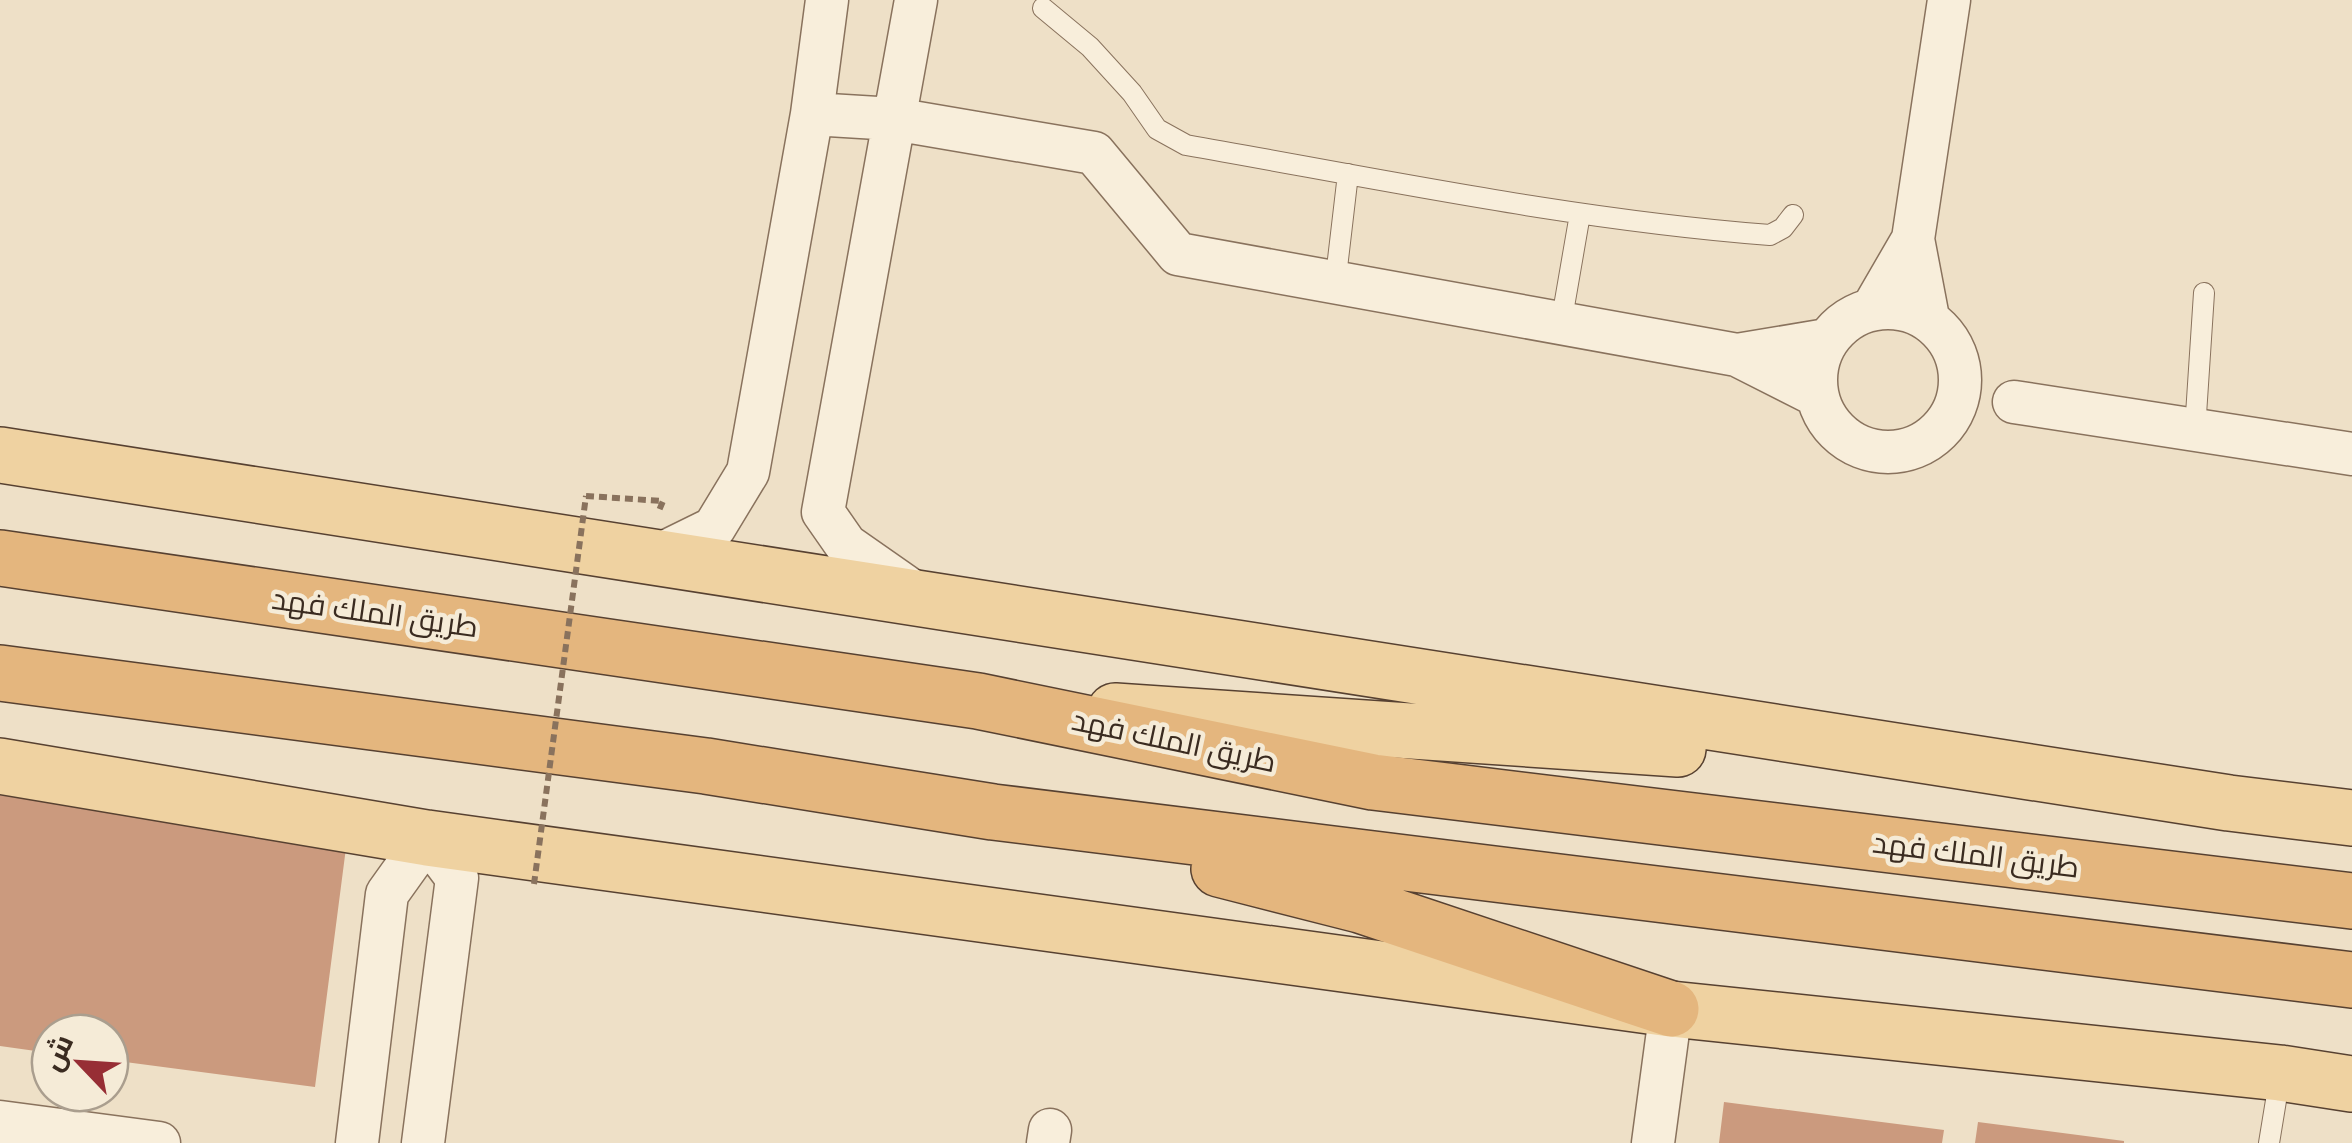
<svg xmlns="http://www.w3.org/2000/svg" width="2352" height="1143" font-family="'Times New Roman',Cairo,serif">
<style>
.building{fill:#cb9a7e}
.lines{fill:none;stroke-linecap:round;stroke-linejoin:round}
.service-casing{stroke:#89725d;stroke-width:22}
.minor-casing{stroke:#89725d;stroke-width:45}
.primary-casing{stroke:#574131;stroke-width:58}
.trunk-casing{stroke:#574131;stroke-width:58}
.path{stroke:#89725d;stroke-width:6;stroke-dasharray:8 5;stroke-linecap:butt}
.service{stroke:#f8eedb;stroke-width:20}
.minor{stroke:#f8eedb;stroke-width:42}
.primary{stroke:#efd2a1;stroke-width:55}
.trunk{stroke:#e4b67e;stroke-width:55}
.path-bridge{stroke:#89725d;stroke-width:6;stroke-dasharray:8 5;stroke-linecap:butt}
.labels{text-anchor:middle;stroke-width:9;stroke-linejoin:round;paint-order:stroke}
.street-label{font-size:30px;fill:#3a2b20;stroke:#f5ebd7}
</style>
<rect width="100%" height="100%" fill="#eee0c7"/>
<path class="building" d="M0,795L347,840L315,1087L110,1060V1033H50V1053L0,1046Z
M1724,1102L1944,1130L1942,1143H1719Z
M1978,1122L2124,1141V1143H1975Z"/>
<g class="lines">
<g class="service-casing">
<path id="service" d="M1043,8L1090,47L1132,93L1157,129L1186,145C1380,179 1574,220 1770,235L1783,228L1793,215
M1335,285L1348,174
M1561,324L1580,214
M2195,430L2204,293
M2269,1143L2280,1076"/>
</g>
<g class="minor-casing">
<path id="minor" d="M916,0L823,512L846,545L919,596
M812,114L894,119L1094,153L1178,254L1737,355
M1913,239L1949,0
M1816 380a72 72 0 1 1 144 0a72 72 0 1 1-144 0Z
M1873,308L1913,239L1928,318
M1816,395L1737,355L1827,340
M2014,402L2352,454
M655,557L714,528L748,472L812,114L827,0
M0,1122L159,1143
M357,1143L387,894L427,838L457,878L423,1143
M1048,1143L1050,1130
M1653,1143L1671,1009"/>
</g>
<g class="primary-casing">
<path id="primary" d="M0,455L2229,803L2352,818
M1115,711L1678,749
M0,766L427,838L1671,1009L2280,1073L2352,1084"/>
</g>
<g class="trunk-casing">
<path id="trunk" d="M0,558L978,701L1373,782L2352,901
M0,673L706,766L993,812L2352,980
M1219,869L1360,905L1671,1009"/>
</g>
<path class="path" d="M586,496L663,501L658,513"/>
<use href="#service" class="service"/>
<use href="#minor" class="minor"/>
<use href="#primary" class="primary"/>
<use href="#trunk" class="trunk"/>
<path class="path-bridge" d="M534,884L586,496"/>
</g>
<g class="labels">
<g class="street-label">
<text transform="translate(375 613) rotate(8)" y="10">طريق الملك فهد</text>
<text transform="translate(1174 741) rotate(12)" y="10">طريق الملك فهد</text>
<text transform="translate(1976 855) rotate(7)" y="10">طريق الملك فهد</text>
</g>
</g>
<g transform="translate(80 1063) rotate(295)"><circle r="48" fill="#f5ebd7" stroke="#aa9e8e" stroke-width="2.5"/>
<path d="M0-8L18 38L0 25L-18 38Z" fill="#972e35"/>
<text y="-15" font-size="28" font-weight="bold" text-anchor="middle" fill="#3a2b20">ش</text>
</g>
</svg>
